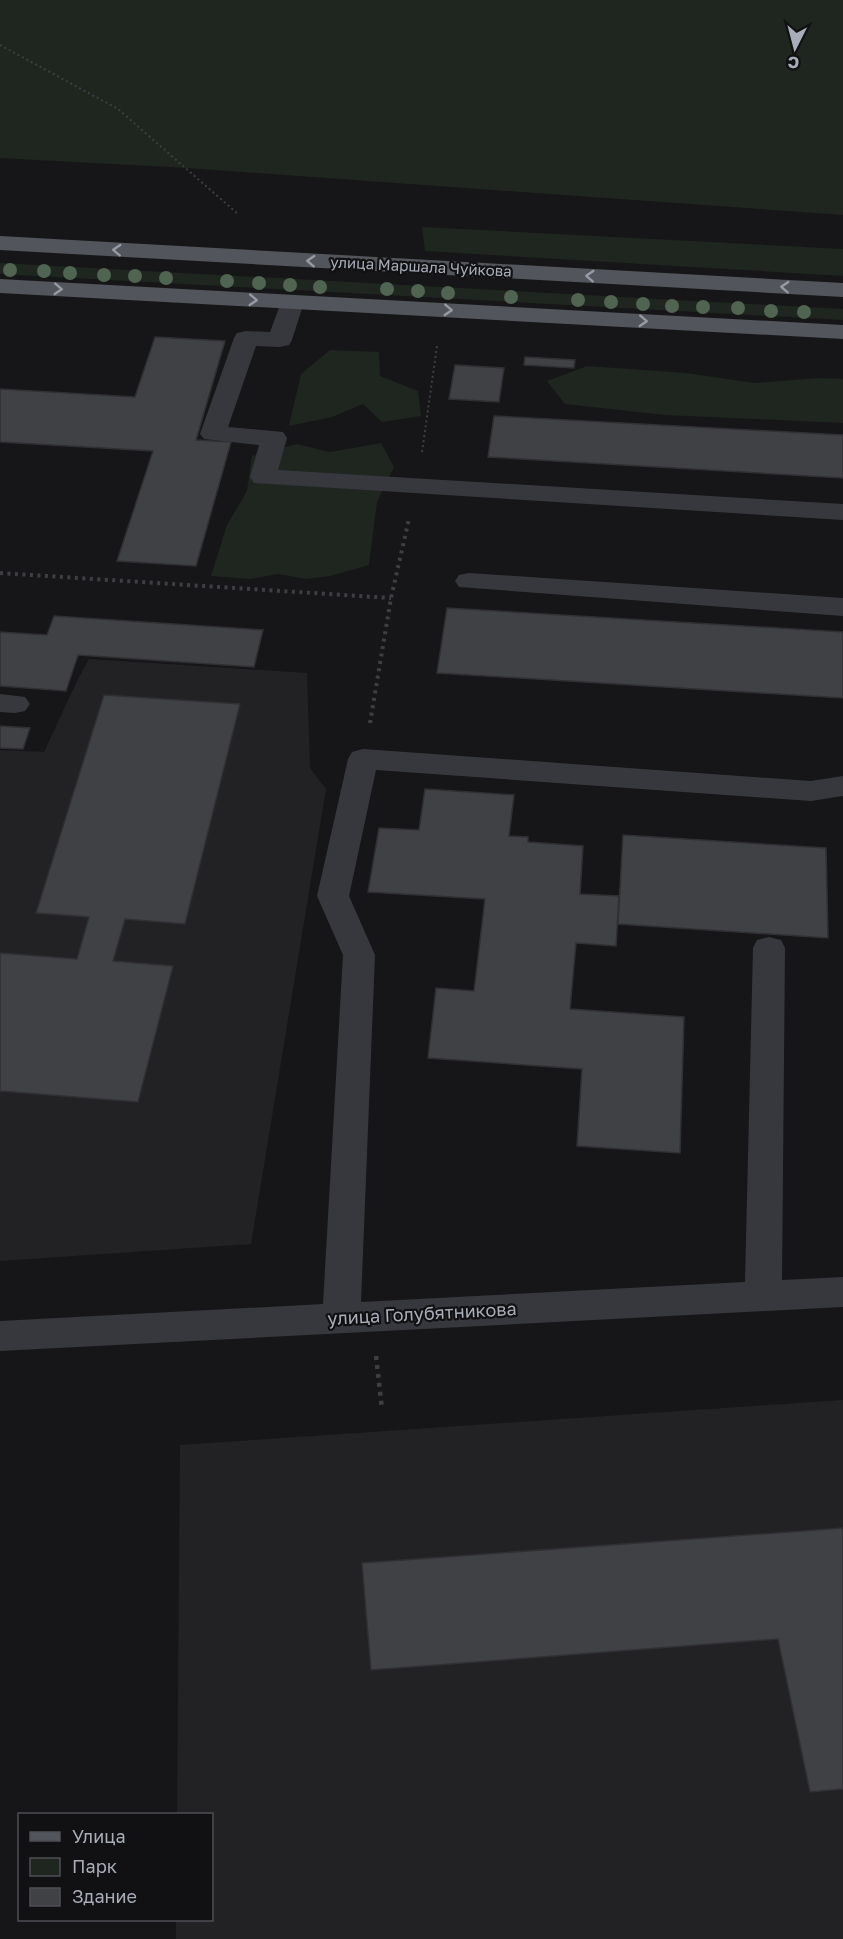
<svg xmlns="http://www.w3.org/2000/svg" width="843" height="1939" font-family="'Golos Text',sans-serif">
<style>
.built{fill:#222225}
.green{fill:#1e261f}
.building{fill:#404145;stroke:#303034;stroke-width:1.5}
.lines{fill:none;stroke-linecap:round;stroke-linejoin:round}
.path-far2{stroke:#3d3f44;stroke-width:2;stroke-dasharray:2 3;stroke-linecap:butt}
.path-far1{stroke:#3d3f44;stroke-width:4;stroke-dasharray:3 4.5;stroke-linecap:butt}
.path{stroke:#3d3f44;stroke-width:4.5;stroke-dasharray:4 5;stroke-linecap:butt}
.minor{fill:#37383d;fill-rule:evenodd}
.major{fill:#53555c;fill-rule:evenodd}
.tree{fill:#506452}
.oneway{stroke:#979ba6}
.labels{text-anchor:middle;stroke-width:4.5;stroke-linejoin:round;paint-order:stroke}
.far-street-label{font-size:15px;fill:#a8adb8;stroke:#111113}
.street-label{font-size:18px;fill:#a8adb8;stroke:#111113}
</style>
<rect width="100%" height="100%" fill="#161618"/>
<path class="built" d="M89,659L307,673L310,768L326,789L251,1244L0,1261V750L44,752L77,681Z
M843,1400V1939H176V1920H212V1814H177L180,1445Z"/>
<path class="green" d="M0,0H843V215L187,168L0,158Z
M422,227L843,249V276L425,251Z
M0,263L843,309V320L0,274Z
M330,350L379,352L380,376L418,391L421,416L382,422L363,404L332,417L289,426L301,374Z
M587,366L686,373L754,383L818,378L843,379V423L665,415L565,404L547,381Z
M381,443L394,467L377,502L369,565L330,576L306,579L278,574L250,579L211,576L227,525L247,491L252,456L297,444L330,452Z"/>
<path class="building" d="M155,337L225,341L196,440L231,442L196,566L117,561L153,451L0,442V389L135,397Z
M525,357L575,360L574,368L524,365Z
M455,365L504,368L499,402L449,399Z
M494,416L843,435V478L488,457Z
M447,608L843,632V698L437,673Z
M54,616L263,630L254,667L78,655L66,691L0,686V632L47,635Z
M104,695L240,704L185,924L125,919L113,961L173,966L138,1102L0,1091V953L77,959L89,917L36,913Z
M0,726L30,728L23,749L0,748Z
M425,789L514,795L509,836L528,837V842L583,846L580,894L619,896L616,946L576,943L570,1009L684,1017L680,1153L577,1146L582,1069L428,1058L436,988L474,991L485,899L368,892L379,828L419,830Z
M623,835L826,848L828,938L618,924Z
M843,1528V1789L810,1792L778,1639L371,1670L362,1563Z"/>
<g class="lines">
<path class="path-far2" d="M0,45L118,109L238,214
M422,452L437,346"/>
<path class="path-far1" d="M0,573L391,598
M370,723L391,598L409,519"/>
<path class="path" d="M376,1356L382,1409"/>
<path class="minor" d="M292,295L301,297L304,302L292,340L289,345L280,347L256,346L228,427L283,432L287,438L278,470L843,504V520L254,483L250,477L259,445L204,439L200,434L234,338L237,333L246,331L270,332L283,297Z
M469,573L843,598V616L459,587L455,581L459,575Z
M0,694L25,697L30,704L25,711L15,713L0,712Z
M363,749L811,781L843,776V796L811,801L376,770L349,896L375,955L361,1302L745,1282L753,948L757,940L769,937L781,940L785,948L782,1280L843,1277V1307L0,1351V1321L323,1304L343,955L317,896L348,759L352,752Z"/>
<path class="major" d="M0,236L843,283V297L0,250Z
M0,279L843,325V339L0,293Z"/>
</g>
<g class="tree">
<circle cx="10" cy="270" r="7"/>
<circle cx="44" cy="271" r="7"/>
<circle cx="70" cy="273" r="7"/>
<circle cx="104" cy="275" r="7"/>
<circle cx="135" cy="276" r="7"/>
<circle cx="166" cy="278" r="7"/>
<circle cx="227" cy="281" r="7"/>
<circle cx="259" cy="283" r="7"/>
<circle cx="290" cy="285" r="7"/>
<circle cx="320" cy="287" r="7"/>
<circle cx="387" cy="289" r="7"/>
<circle cx="418" cy="291" r="7"/>
<circle cx="448" cy="293" r="7"/>
<circle cx="511" cy="297" r="7"/>
<circle cx="578" cy="300" r="7"/>
<circle cx="611" cy="302" r="7"/>
<circle cx="643" cy="304" r="7"/>
<circle cx="672" cy="306" r="7"/>
<circle cx="703" cy="307" r="7"/>
<circle cx="738" cy="308" r="7"/>
<circle cx="771" cy="311" r="7"/>
<circle cx="804" cy="312" r="7"/>
</g>
<defs><path id="oneway-chevron" d="M-2-3.5L2.5 0L-2 3.5" fill="none" stroke-width="1.6" stroke-linecap="round" stroke-linejoin="round" transform="scale(1.5)"/></defs>
<g class="oneway">
<use href="#oneway-chevron" transform="translate(117 250) rotate(-177)"/>
<use href="#oneway-chevron" transform="translate(311 261) rotate(-177)"/>
<use href="#oneway-chevron" transform="translate(590 276) rotate(-177)"/>
<use href="#oneway-chevron" transform="translate(785 287) rotate(-177)"/>
<use href="#oneway-chevron" transform="translate(58 289) rotate(3)"/>
<use href="#oneway-chevron" transform="translate(253 300) rotate(3)"/>
<use href="#oneway-chevron" transform="translate(448 310) rotate(3)"/>
<use href="#oneway-chevron" transform="translate(643 321) rotate(3)"/>
</g>
<g class="labels">
<g class="far-street-label">
<text transform="translate(421 267) rotate(3)" y="5">улица Маршала Чуйкова</text>
</g>
<g class="street-label">
<text transform="translate(422 1314) rotate(-3)" y="6">улица Голубятникова</text>
</g>
</g>
<rect x="18" y="1813" width="195" height="108" fill="#111113" stroke="#4d4f55" stroke-width="1.5"/>
<rect x="30" y="1832" width="30" height="9" fill="#53555c" stroke="#4d4f55" stroke-width="1.5"/>
<text x="72" y="1843" font-size="18" fill="#a8adb8">Улица</text>
<rect x="30" y="1858" width="30" height="18" fill="#1e261f" stroke="#4d4f55" stroke-width="1.5"/>
<text x="72" y="1873" font-size="18" fill="#a8adb8">Парк</text>
<rect x="30" y="1888" width="30" height="18" fill="#404145" stroke="#4d4f55" stroke-width="1.5"/>
<text x="72" y="1903" font-size="18" fill="#a8adb8">Здание</text>
<g transform="translate(795 48) rotate(186)" stroke="#111113" stroke-width="4.5" paint-order="stroke">
<path d="M0-4.5L10 22L0 15L-10 22Z" fill="#a8adb8"/>
<text y="-9" font-size="16" font-weight="bold" text-anchor="middle" fill="#a8adb8">С</text>
</g>
</svg>
